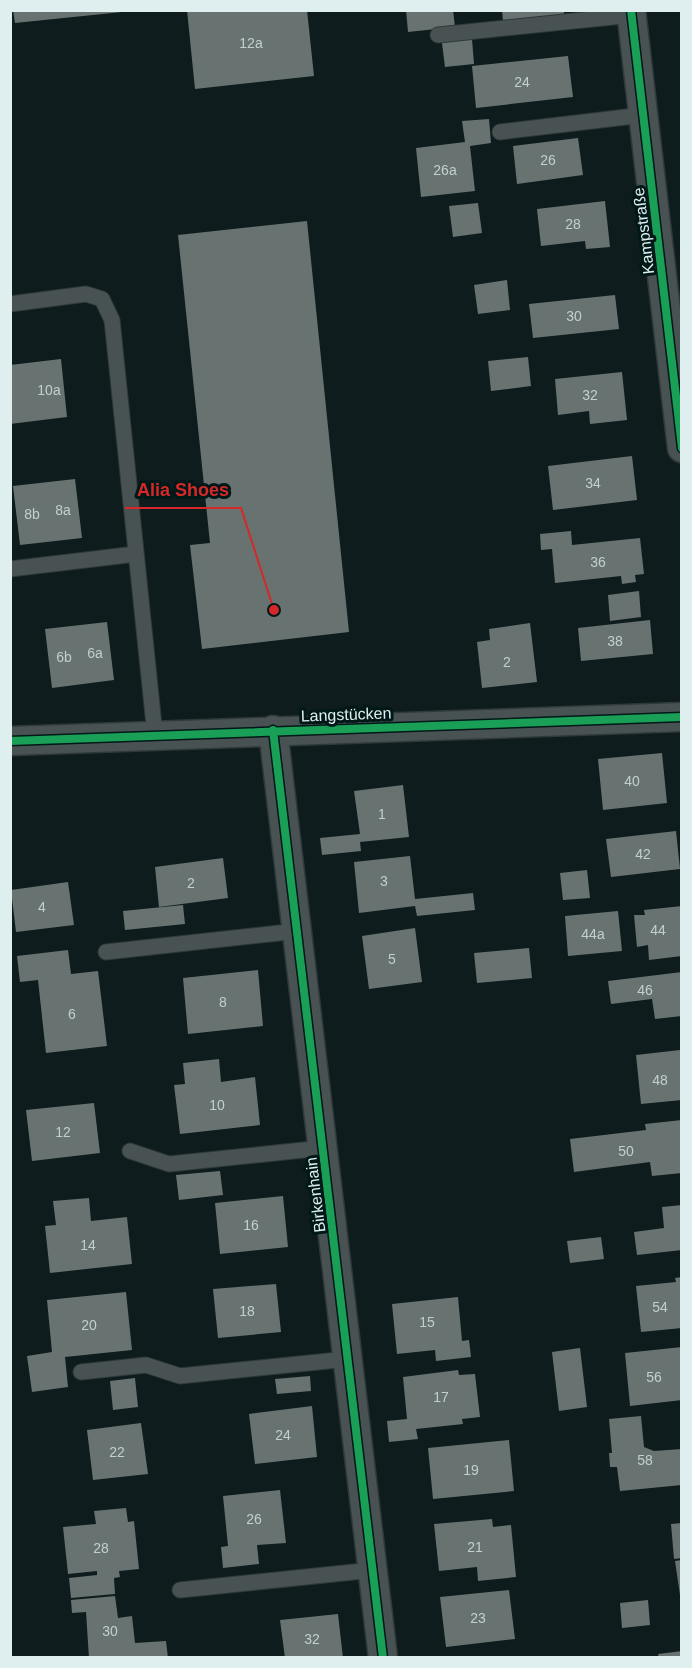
<svg xmlns="http://www.w3.org/2000/svg" width="692" height="1668" font-family="Arial,sans-serif">
<style>
.building{fill:#687371}
.lines{fill:none;stroke-linecap:round;stroke-linejoin:round}
.lane-casing{stroke:#2f3939;stroke-width:17}
.street-casing{stroke:#2f3939;stroke-width:31}
.lane{stroke:#495253;stroke-width:15}
.street{stroke:#495253;stroke-width:28}
.cycleway-casing{stroke:#011819;stroke-width:11}
.cycleway{stroke:#1a9f57;stroke-width:8}
.labels{text-anchor:middle;stroke-width:6;stroke-linejoin:round;paint-order:stroke}
.number-label{font-size:14px;fill:#c1cfcf}
.street-label{font-size:16px;fill:#dfeeee;stroke:#011819}
.leader{fill:none;stroke:#d62828;stroke-width:2}
.callout-dot{fill:#d62828;stroke:#011819;stroke-width:2}
.callout-label{font-size:18px;text-anchor:middle;font-weight:bold;fill:#d62828;stroke:#011819;stroke-width:6;stroke-linejoin:round;paint-order:stroke}
</style>
<rect width="100%" height="100%" fill="#0e1c1d"/>
<path class="building" d="M13,10H122V12L15,23Z
M187,10H307L314,76L195,89Z
M406,10H453L455,27L408,32Z
M502,10H564V14L503,21Z
M472,39L474,64L445,67L442,43Z
M568,56L573,97L476,108L472,66Z
M489,119L491,143L470,146L475,191L421,197L416,148L465,142L462,121Z
M578,138L583,175L517,184L513,146Z
M605,201L610,247L586,249L585,241L541,246L537,209Z
M478,203L482,233L453,237L449,206Z
M307,221L349,632L202,649L190,545L210,543L178,235Z
M507,280L510,310L478,314L474,285Z
M615,295L619,329L533,338L529,304Z
M528,357L531,386L491,391L488,361Z
M61,359L67,417L10,424V365Z
M622,372L627,420L590,424L589,411L558,415L555,379Z
M632,456L637,500L553,510L548,466Z
M75,479L82,538L20,545L13,486Z
M571,531L572,545L640,538L644,574L635,575L636,582L622,584L621,576L555,583L552,549L541,550L540,534Z
M639,591L641,617L610,621L608,595Z
M650,620L653,654L581,661L578,628Z
M107,622L114,680L52,688L45,629Z
M530,623L537,682L482,688L477,642L490,640L489,629Z
M662,753L667,803L603,810L598,759Z
M403,785L409,837L360,842L361,851L322,855L320,838L360,834L354,791Z
M676,831L680,869L611,877L606,839Z
M410,856L415,899L473,893L475,910L417,916L415,906L359,913L354,862Z
M223,858L228,898L159,907L155,867Z
M587,870L590,898L563,900L560,873Z
M68,882L74,925L16,932L11,890Z
M183,905L185,924L125,930L123,911Z
M682,906V956L649,960L648,945L637,947L634,915H645L644,910Z
M618,911L622,951L568,956L565,916Z
M415,928L422,982L369,989L362,936Z
M529,948L532,978L477,983L474,953Z
M68,950L71,974L98,971L107,1046L46,1053L38,980L20,982L17,956Z
M258,970L263,1026L188,1034L183,978Z
M682,972V1016L655,1019L652,999L611,1004L608,981Z
M680,1050L682,1100L641,1104L636,1055Z
M219,1059L221,1082L255,1077L260,1125L180,1134L174,1085L185,1084L183,1063Z
M94,1103L100,1153L32,1161L26,1110Z
M682,1120V1173L652,1176L650,1162L574,1172L570,1139L646,1130L645,1124Z
M220,1171L223,1195L179,1200L176,1175Z
M283,1196L288,1247L220,1254L215,1203Z
M89,1198L91,1221L127,1217L132,1264L50,1273L45,1226L56,1225L53,1201Z
M682,1205V1250L637,1255L634,1232L664,1228L662,1207Z
M601,1237L604,1259L570,1263L567,1241Z
M682,1277V1328L641,1332L636,1286L676,1282L675,1278Z
M276,1284L281,1332L218,1338L213,1289Z
M126,1292L132,1350L65,1357L68,1387L32,1392L27,1356L52,1352L47,1300Z
M458,1297L462,1341L469,1340L471,1357L436,1361L435,1350L397,1354L392,1304Z
M682,1347V1400L630,1406L625,1353Z
M580,1348L587,1407L559,1411L552,1352Z
M458,1370L459,1375L475,1374L480,1417L462,1419L463,1424L416,1429L418,1439L389,1442L387,1421L407,1419L403,1377Z
M310,1376L311,1391L277,1394L275,1379Z
M135,1378L138,1407L113,1410L110,1381Z
M312,1406L317,1457L255,1464L249,1414Z
M641,1416L644,1447L654,1451L682,1449V1485L620,1491L617,1467H610L609,1453H612L609,1419Z
M141,1423L148,1474L93,1480L87,1430Z
M509,1440L514,1491L433,1499L428,1448Z
M280,1490L286,1543L257,1545L259,1564L223,1568L221,1547L228,1546L223,1496Z
M126,1508L128,1522L134,1521L139,1569L119,1571L120,1577L114,1578L115,1594L71,1598L69,1578L97,1575V1571L68,1574L63,1527L96,1524L94,1511Z
M492,1519L493,1527L511,1525L516,1577L478,1581L477,1567L439,1571L434,1524Z
M682,1523V1558L674,1559L671,1524Z
M682,1560V1595H680L675,1561Z
M509,1590L515,1639L446,1647L440,1597Z
M115,1596L118,1618L132,1616L135,1643L166,1641L168,1658H89L86,1612L72,1613L71,1600Z
M648,1600L650,1625L622,1628L620,1603Z
M338,1614L343,1658H285L280,1620Z
M682,1651V1658H659L658,1654Z"/>
<g class="lines">
<g class="lane-casing">
<path id="lane" d="M438,35L632,15
M500,132L643,115
M10,304L86,294L102,299L112,320L155,735
M10,569L136,554
M106,952L297,931
M130,1151L169,1164L323,1148
M81,1372L146,1365L180,1376L348,1359
M180,1590L373,1570"/>
</g>
<g class="street-casing">
<path id="street" d="M631,10L682,448
M273,730L383,1658
M10,741L682,717"/>
</g>
<use href="#lane" class="lane"/>
<use href="#street" class="street"/>
<g class="cycleway-casing">
<path id="cycleway" d="M631,10L682,448
M273,730L383,1658
M10,741L682,717"/>
</g>
<use href="#cycleway" class="cycleway"/>
</g>
<g class="labels">
<g class="number-label">
<text x="251" y="48">12a</text>
<text x="522" y="87">24</text>
<text x="548" y="165">26</text>
<text x="445" y="175">26a</text>
<text x="573" y="229">28</text>
<text x="574" y="321">30</text>
<text x="49" y="395">10a</text>
<text x="590" y="400">32</text>
<text x="593" y="488">34</text>
<text x="63" y="515">8a</text>
<text x="32" y="519">8b</text>
<text x="598" y="567">36</text>
<text x="615" y="646">38</text>
<text x="95" y="658">6a</text>
<text x="64" y="662">6b</text>
<text x="507" y="667">2</text>
<text x="632" y="786">40</text>
<text x="382" y="819">1</text>
<text x="643" y="859">42</text>
<text x="384" y="886">3</text>
<text x="191" y="888">2</text>
<text x="42" y="912">4</text>
<text x="658" y="935">44</text>
<text x="593" y="939">44a</text>
<text x="392" y="964">5</text>
<text x="645" y="995">46</text>
<text x="223" y="1007">8</text>
<text x="72" y="1019">6</text>
<text x="660" y="1085">48</text>
<text x="217" y="1110">10</text>
<text x="63" y="1137">12</text>
<text x="626" y="1156">50</text>
<text x="251" y="1230">16</text>
<text x="88" y="1250">14</text>
<text x="660" y="1312">54</text>
<text x="247" y="1316">18</text>
<text x="427" y="1327">15</text>
<text x="89" y="1330">20</text>
<text x="654" y="1382">56</text>
<text x="441" y="1402">17</text>
<text x="283" y="1440">24</text>
<text x="117" y="1457">22</text>
<text x="645" y="1465">58</text>
<text x="471" y="1475">19</text>
<text x="254" y="1524">26</text>
<text x="475" y="1552">21</text>
<text x="101" y="1553">28</text>
<text x="478" y="1623">23</text>
<text x="110" y="1636">30</text>
<text x="312" y="1644">32</text>
</g>
<g class="street-label">
<text transform="translate(643 231) rotate(-97)" y="6">Kampstraße</text>
<text transform="translate(346 714) rotate(-2)" y="6">Langstücken</text>
<text transform="translate(315 1195) rotate(-97)" y="6">Birkenhain</text>
</g>
</g>
<path class="leader" d="M274 610L241 508H125"/>
<circle class="callout-dot" cx="274" cy="610" r="6"/>
<g class="callout-label">
<text x="183" y="496">Alia Shoes</text>
</g>
<rect width="692" height="1668" fill="none" stroke="#dfeeee" stroke-width="24"/>
</svg>
